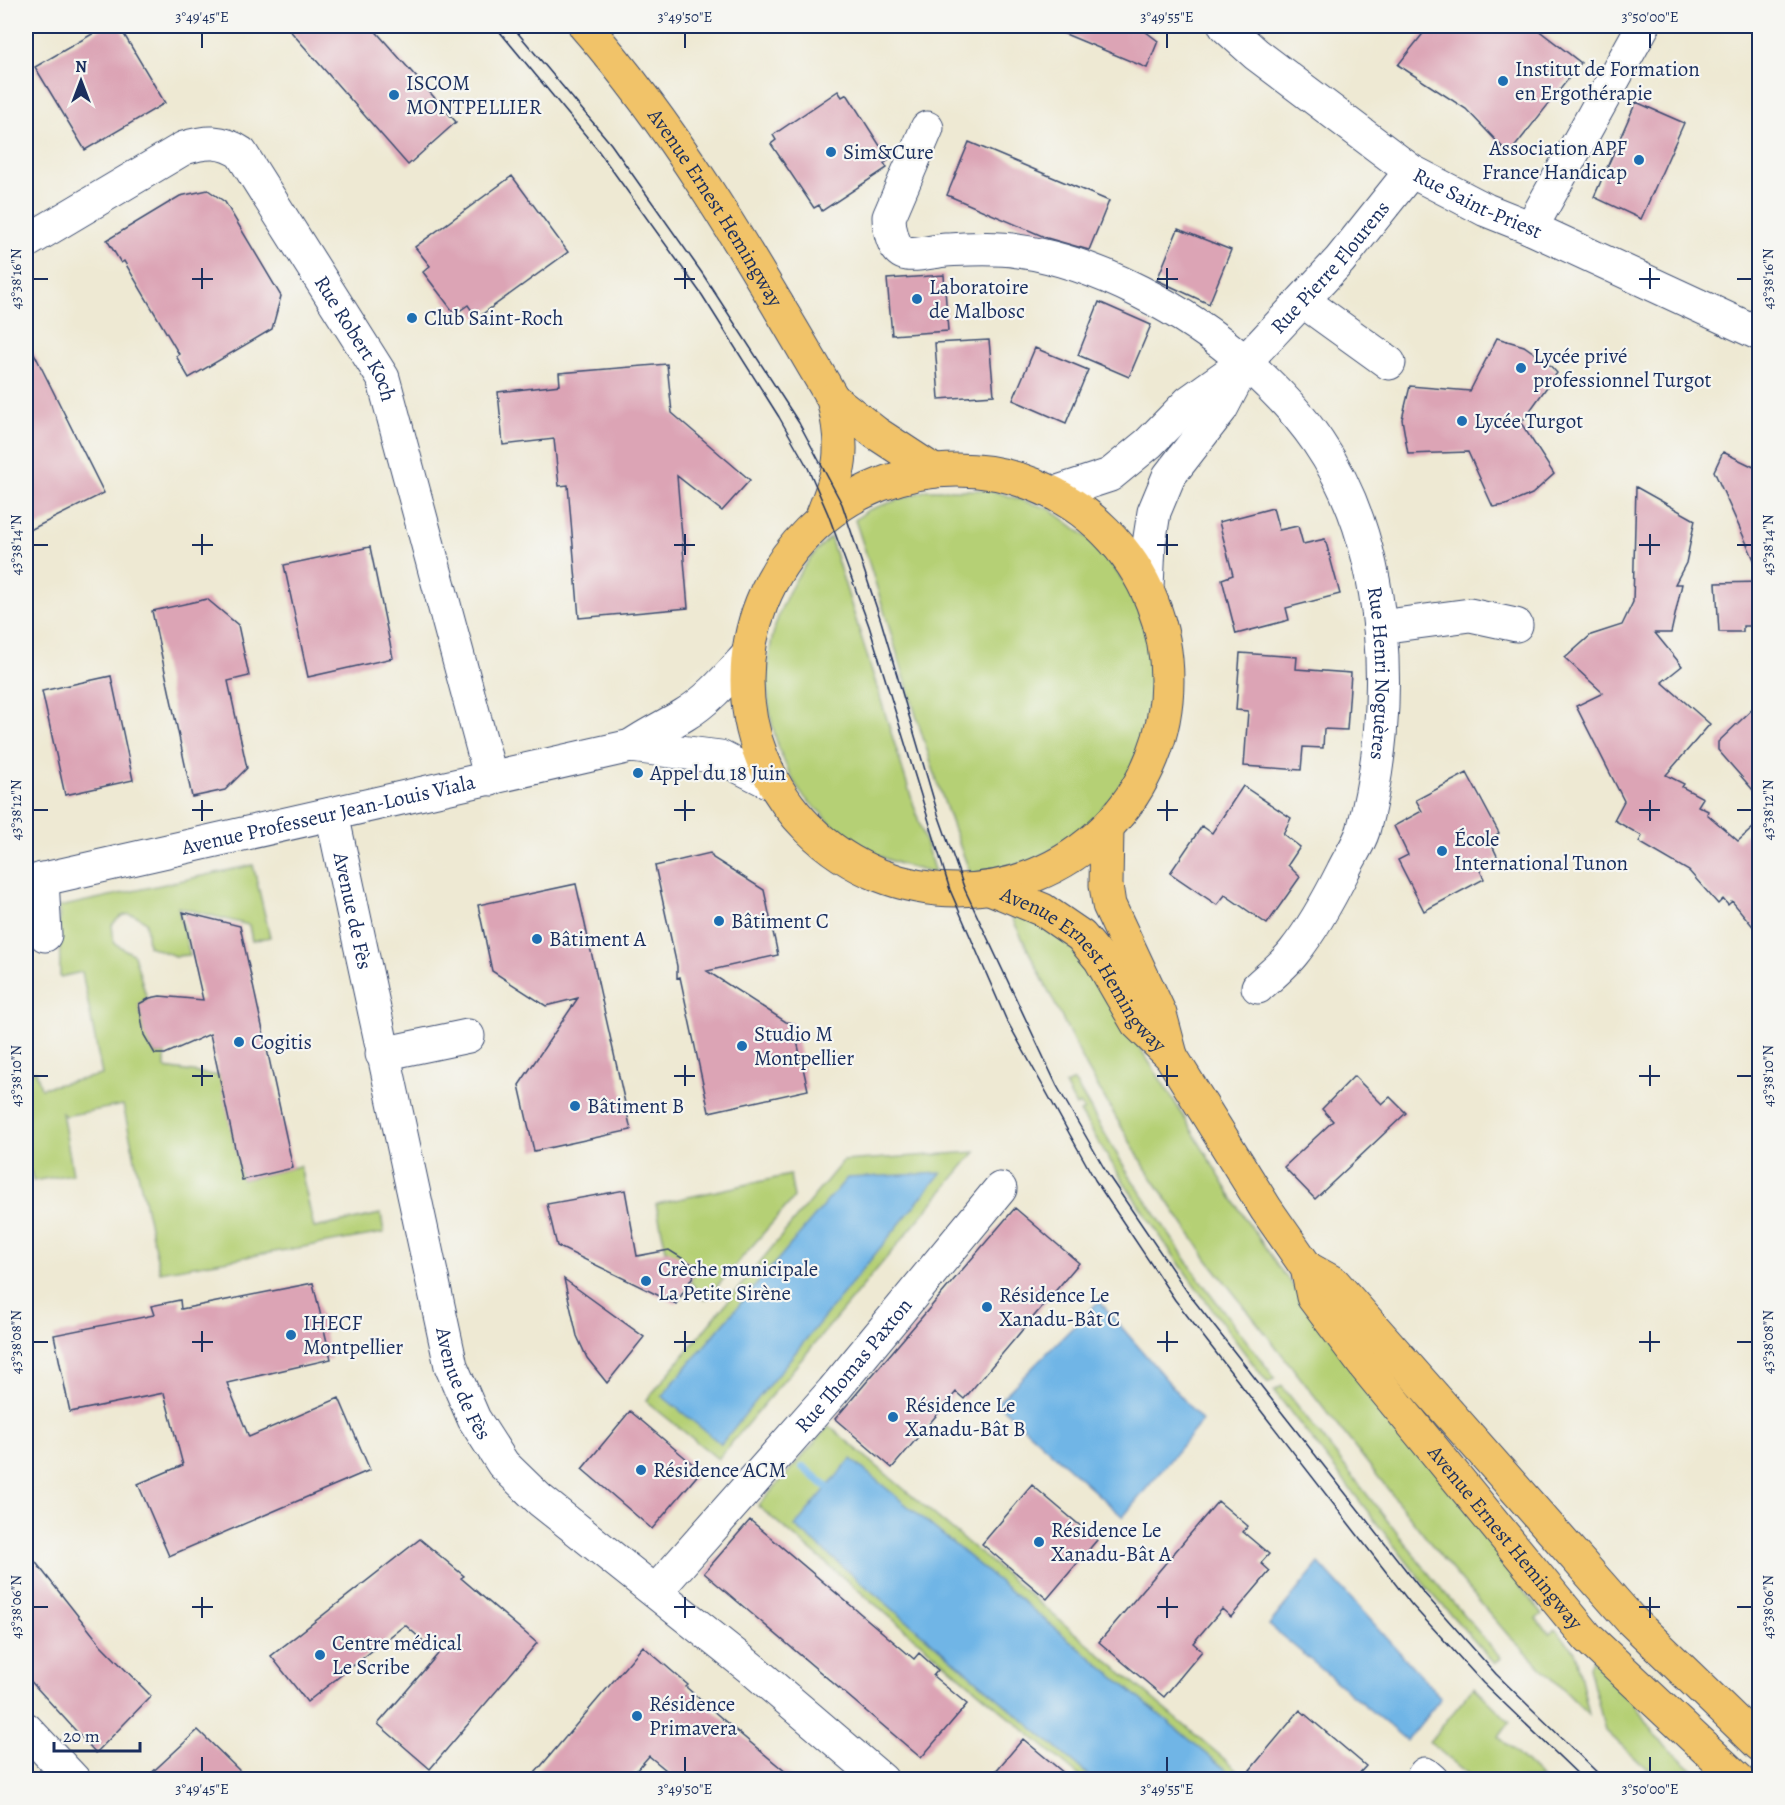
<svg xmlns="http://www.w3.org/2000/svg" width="1785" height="1805" font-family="Alegreya,serif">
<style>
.green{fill:#b5d075;stroke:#68806a;stroke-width:1.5}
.water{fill:#70b5e6;stroke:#4672a2;stroke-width:1.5}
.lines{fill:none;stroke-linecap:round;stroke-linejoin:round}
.stream{stroke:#70b5e6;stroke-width:8}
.building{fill:#dca4b5}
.minor-casing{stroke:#3b4b70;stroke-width:35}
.major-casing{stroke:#3b4b70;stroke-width:35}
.minor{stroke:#fff;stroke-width:33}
.major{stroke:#f1c369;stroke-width:33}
.tram{stroke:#1b2f5e;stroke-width:1.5}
.ticks{fill:none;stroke:#1b2f5e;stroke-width:2}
.poi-dot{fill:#1f6fb2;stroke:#f6f6f2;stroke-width:2}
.labels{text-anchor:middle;stroke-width:4.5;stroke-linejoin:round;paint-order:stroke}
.poi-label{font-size:21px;fill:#1b2f5e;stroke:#f6f6f2;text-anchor:start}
.street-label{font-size:21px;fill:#1b2f5e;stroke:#f6f6f2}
.neatline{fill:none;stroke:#1b2f5e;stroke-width:2}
.ticks-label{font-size:15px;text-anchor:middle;fill:#1b2f5e}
</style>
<rect width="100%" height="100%" fill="#f6f6f2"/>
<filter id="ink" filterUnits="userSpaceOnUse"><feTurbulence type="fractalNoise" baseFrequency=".0167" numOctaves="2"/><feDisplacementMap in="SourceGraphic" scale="12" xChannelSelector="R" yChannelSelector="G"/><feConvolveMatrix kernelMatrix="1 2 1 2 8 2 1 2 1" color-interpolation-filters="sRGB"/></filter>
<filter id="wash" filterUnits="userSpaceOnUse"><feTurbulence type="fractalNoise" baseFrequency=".008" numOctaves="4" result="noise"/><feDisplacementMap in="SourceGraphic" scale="24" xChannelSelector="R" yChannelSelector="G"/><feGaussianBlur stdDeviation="1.35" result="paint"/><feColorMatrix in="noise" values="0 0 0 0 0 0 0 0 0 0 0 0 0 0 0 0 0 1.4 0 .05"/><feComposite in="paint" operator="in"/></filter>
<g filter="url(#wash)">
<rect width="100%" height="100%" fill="#eee9d3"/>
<path class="green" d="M927,490H990L1050,509L1100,547L1135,598L1153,658L1150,720L1128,779L1088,827L1035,860L971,875C925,759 895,638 855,520L868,510Z
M830,537L935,873C905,867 873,856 847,839C837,832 829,821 821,813C814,806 804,799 799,790C748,708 759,604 830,537Z
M253,865L270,937L252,941L249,925L178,907L190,955L175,956L148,946L146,922C133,911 122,912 112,925L114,943L134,955L147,999L139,1004L145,1035L155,1054H165V1068L220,1076L242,1180L300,1166L314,1228L381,1214L384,1233L160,1272L123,1105L65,1116L62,1113L73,1174L33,1181L31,1172L26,1173V1073L36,1071L41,1088L102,1075L82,972L60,977L59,907Z
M1009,912L1060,934L1074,946L1173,1099L1239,1209L1280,1269L1525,1580L1519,1585L1542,1614L1536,1619L1550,1634L1555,1629L1575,1651L1589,1715L1508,1635L1442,1558L1207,1259L1146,1169L1087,1068Z
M1074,1081L1129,1175L1200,1280L1275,1378L1268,1383C1200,1296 1137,1207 1080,1112L1084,1110L1080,1104L1076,1106L1065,1085Z
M975,1152L718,1459L646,1401L843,1161Z
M790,1175L794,1198L705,1300L690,1281L698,1268L666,1250L656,1204Z
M1282,1386L1437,1584L1501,1658L1495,1664L1428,1589L1274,1391Z
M829,1426L1248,1779H1083L758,1506Z
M1592,1658L1629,1696L1656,1737L1703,1779H1658L1605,1730L1589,1667Z
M1474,1687L1510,1722L1499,1737L1543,1779H1474L1429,1742Z"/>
<path class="water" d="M941,1173L721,1444L662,1396L847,1178Z
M1099,1301L1202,1421L1123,1517L997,1403Z
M851,1459L1237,1779H1093L795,1526Z
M1319,1563L1441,1698L1407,1741L1269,1625Z"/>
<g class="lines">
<path class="stream" d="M803,1467L835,1494"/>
</g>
<g id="blocks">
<path class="building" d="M106,26H119L165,103L85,150L35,67Z
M286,26H371L456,122L408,165Z
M1046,26H1138L1158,41L1147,68Z
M1429,26H1533L1581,63L1509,154L1466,109L1398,65Z
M838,91L842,97L847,94L889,160L884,163L887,168L822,211L819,205L814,208L771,144L776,140L773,135Z
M1636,102L1684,123L1641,219L1594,197Z
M969,142L1109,201L1089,250L1047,238L947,195Z
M512,176L568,252L477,318L468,305L455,314L423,272L430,266L415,247Z
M208,190L225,202L281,296L272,329L189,378L176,356L179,354L124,261L121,263L107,240L180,196Z
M1178,229L1231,250L1209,304L1157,280Z
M944,275L948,331L892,335L887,279Z
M1099,302L1151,325L1129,377L1078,355Z
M26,337L104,493L26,532Z
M1497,338L1524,346L1547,362L1557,373L1521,423L1554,474L1532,494L1506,505L1493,507L1468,452L1408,454L1402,419L1410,386L1470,391Z
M989,340L994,395L939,399L935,343Z
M1035,348L1088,370L1066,423L1013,400Z
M667,364L672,413L750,480L722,511L677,476L688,608L579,618L568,485L559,486L554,439L503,445L498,392L560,385L559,373Z
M1723,452L1760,470V573L1714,471Z
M1636,487L1695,520L1686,563L1675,584H1682L1671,633H1655L1682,666L1662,682L1710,724L1666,775L1684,784L1682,787L1703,798L1698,806L1708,811L1707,814L1738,841L1760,822V935L1732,901L1728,905L1723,899L1718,904L1689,871L1639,842L1642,836L1614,820L1624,801L1576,706L1603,693L1565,658L1591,635L1622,625L1633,602Z
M1273,508L1279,530L1298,526L1303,544L1325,539L1340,594L1286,608L1289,620L1236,634L1222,579L1233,575L1219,522Z
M370,547L393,658L308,677L284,565Z
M1760,582V626H1743V632H1719L1716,583Z
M207,599L238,625L249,676L228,681L247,768L225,790L192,797L152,611Z
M1240,653L1297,657L1296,669L1351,673L1347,730L1324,729L1323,748L1303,747L1301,770L1244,766L1248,711L1236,710Z
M111,676L133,780L65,795L42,691Z
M1760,702V798L1718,750V742Z
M1467,773L1499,833L1489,839L1498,858L1479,868L1484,879L1424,911L1398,860L1408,855L1394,826L1422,811L1416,800Z
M1243,786L1291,818L1283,834L1300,847L1288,865L1300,877L1267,924L1225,895L1217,905L1170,873L1202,826L1212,833Z
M710,853L713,858L764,890L778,955L707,971L786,1022L793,1023L808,1090L709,1112L680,977L677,978V966L655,866Z
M576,884L631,1130L534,1151L519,1085L578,998L546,1006L492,971L478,905Z
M183,912L240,926L293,1168L242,1180L210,1034L165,1054H155L144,1035L139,1004L150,998L160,996L203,1000Z
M1354,1076L1382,1104L1390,1097L1406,1113L1315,1199L1284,1167L1333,1121L1322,1109Z
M625,1190L637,1256L669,1250L698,1268L676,1304L557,1246L547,1204Z
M1015,1208L1079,1263L964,1399L956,1392L892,1468L835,1419Z
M564,1279L644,1337L607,1383L587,1358L577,1336Z
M313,1283L331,1359L227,1383L249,1437L339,1398L370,1470L169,1556L138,1484L183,1465L164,1393L70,1412L54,1335L154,1315L151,1306L180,1300L181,1309Z
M630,1411L701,1471L652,1529L582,1469Z
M1032,1485L1097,1540L1047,1599L982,1544Z
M1218,1501L1248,1526L1243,1532L1269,1554L1261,1563L1270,1571L1231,1617L1222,1609L1193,1643L1202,1651L1164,1697L1099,1642Z
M750,1520L914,1659L919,1653L938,1670L933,1676L967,1704L921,1758L704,1573Z
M420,1539L464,1576L461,1578L537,1643L430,1769L378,1724L438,1654L405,1625L307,1702L271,1656Z
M26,1550L101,1645L151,1696L96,1753L26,1676Z
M643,1646L688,1685L686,1687L726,1722L794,1779H677L649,1756L629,1779H530Z
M1300,1710L1366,1766L1354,1779H1261L1250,1770Z
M198,1730L248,1779H145Z
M1023,1739L1071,1779H989Z"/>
</g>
</g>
<g filter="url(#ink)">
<use href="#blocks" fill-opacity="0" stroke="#3b4b70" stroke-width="1.5"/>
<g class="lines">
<g class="minor-casing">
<g id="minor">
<path id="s1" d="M1225,26L1256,54L1411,171L1486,210L1531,228L1760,334"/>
<path id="s2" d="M927,128L889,217C889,228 893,252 907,254C918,256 934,251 946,250C968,249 996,247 1018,251C1097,262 1187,311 1246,363C1272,386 1299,414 1318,442C1391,548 1396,710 1363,831C1359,844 1349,858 1343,871C1329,899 1314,927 1294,952C1284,965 1270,976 1258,987"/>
<path d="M1531,228L1643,26"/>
<path id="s3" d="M26,242L184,148C206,141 222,140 241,153L383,378L491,779"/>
<path d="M1303,301L1389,363"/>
<path id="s4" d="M1055,493L1110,475L1149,443L1189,402L1245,362L1340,260L1411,171"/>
<path d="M1147,587L1149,544L1154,512L1169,476L1221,409L1243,367"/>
<path d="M1380,627L1470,615L1516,625"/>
<path d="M631,746C648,734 666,726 684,715C709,700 728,677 748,655"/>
<path id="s5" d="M332,814L451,1366L474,1419L503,1464L540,1500L752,1669L882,1780"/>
<path d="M42,879L45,935"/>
<path id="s6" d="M26,883L631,746L720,757L775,785"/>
<path d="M382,1054L468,1036"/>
<path id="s7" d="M656,1591L833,1391L1000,1189"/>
<path d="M26,1729L74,1780"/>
<path d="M1421,1780L1425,1774L1432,1780"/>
</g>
</g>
<g class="major-casing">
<g id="major">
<path id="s8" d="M585,26C684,139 757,270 833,399C846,451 841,470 821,519"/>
<path d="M833,399L876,433L934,471"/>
<circle cx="957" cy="680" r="210"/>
<path d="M1107,828L1106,885L1109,905L1160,1014L1171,1055"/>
<path id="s9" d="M990,888L1043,910L1081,936L1100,959L1137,1023L1171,1056L1266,1209L1307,1268L1313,1297L1365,1366L1588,1638L1739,1780"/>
<path d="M1307,1268L1334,1283L1630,1619L1760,1745"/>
</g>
</g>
<use href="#minor" class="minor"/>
<use href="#major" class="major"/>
<path class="tram" d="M495,26L597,149L702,295L779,417L808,468L828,514L869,626L950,890L1006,1019L1095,1180L1175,1300L1411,1604L1483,1683L1584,1780
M512,26L611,144L702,273L799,423L842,504L881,621L938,814L965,890L1057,1086L1108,1175L1188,1293L1423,1592L1496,1674L1605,1780"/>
</g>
</g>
<path class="ticks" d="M202,33V48M685,33V48M1167,33V48M1650,33V48M202,268V289M685,268V289M1167,268V289M1650,268V289M33,279H48M192,279H213M674,279H695M1157,279H1178M1639,279H1660M1737,279H1752M202,534V555M685,534V555M1167,534V555M1650,534V555M33,545H48M192,545H213M674,545H695M1157,545H1178M1639,545H1660M1737,545H1752M202,800V821M685,800V821M1167,800V821M1650,800V821M33,810H48M192,810H213M674,810H695M1157,810H1178M1639,810H1660M1737,810H1752M202,1065V1086M685,1065V1086M1167,1065V1086M1650,1065V1086M33,1076H48M192,1076H213M674,1076H695M1157,1076H1178M1639,1076H1660M1737,1076H1752M202,1331V1352M685,1331V1352M1167,1331V1352M1650,1331V1352M33,1342H48M192,1342H213M674,1342H695M1157,1342H1178M1639,1342H1660M1737,1342H1752M202,1597V1618M685,1597V1618M1167,1597V1618M1650,1597V1618M33,1607H48M192,1607H213M674,1607H695M1157,1607H1178M1639,1607H1660M1737,1607H1752M202,1757V1772M685,1757V1772M1167,1757V1772M1650,1757V1772"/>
<g class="poi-dot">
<circle cx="1503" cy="81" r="6"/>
<circle cx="394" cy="95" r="6"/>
<circle cx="831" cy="152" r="6"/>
<circle cx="1639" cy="160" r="6"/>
<circle cx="917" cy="299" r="6"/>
<circle cx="412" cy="318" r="6"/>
<circle cx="1521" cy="368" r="6"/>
<circle cx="1462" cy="421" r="6"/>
<circle cx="638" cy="773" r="6"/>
<circle cx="1442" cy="851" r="6"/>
<circle cx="719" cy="921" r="6"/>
<circle cx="537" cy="939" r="6"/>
<circle cx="239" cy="1042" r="6"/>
<circle cx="742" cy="1046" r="6"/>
<circle cx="575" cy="1106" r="6"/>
<circle cx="646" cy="1281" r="6"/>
<circle cx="987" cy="1307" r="6"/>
<circle cx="291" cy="1335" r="6"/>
<circle cx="893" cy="1417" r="6"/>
<circle cx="641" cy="1470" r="6"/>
<circle cx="1039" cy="1542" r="6"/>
<circle cx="320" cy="1655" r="6"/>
<circle cx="637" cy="1716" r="6"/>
</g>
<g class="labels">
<g class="poi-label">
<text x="1515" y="76">Institut de Formation<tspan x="1515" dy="24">en Ergothérapie</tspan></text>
<text x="406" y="90">ISCOM<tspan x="406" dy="24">MONTPELLIER</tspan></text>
<text x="1627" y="155" text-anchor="end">Association APF<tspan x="1627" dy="24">France Handicap</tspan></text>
<text x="843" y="159">Sim&amp;Cure</text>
<text x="929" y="294">Laboratoire<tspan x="929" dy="24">de Malbosc</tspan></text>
<text x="424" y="325">Club Saint-Roch</text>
<text x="1533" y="363">Lycée privé<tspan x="1533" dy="24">professionnel Turgot</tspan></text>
<text x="1474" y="428">Lycée Turgot</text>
<text x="650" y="780">Appel du 18 Juin</text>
<text x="1454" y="846">École<tspan x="1454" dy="24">International Tunon</tspan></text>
<text x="731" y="928">Bâtiment C</text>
<text x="549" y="946">Bâtiment A</text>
<text x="754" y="1041">Studio M<tspan x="754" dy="24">Montpellier</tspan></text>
<text x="251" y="1049">Cogitis</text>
<text x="587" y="1113">Bâtiment B</text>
<text x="658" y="1276">Crèche municipale<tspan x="658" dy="24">La Petite Sirène</tspan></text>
<text x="999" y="1302">Résidence Le<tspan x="999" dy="24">Xanadu-Bât C</tspan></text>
<text x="303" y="1330">IHECF<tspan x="303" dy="24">Montpellier</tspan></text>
<text x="905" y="1412">Résidence Le<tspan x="905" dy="24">Xanadu-Bât B</tspan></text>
<text x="653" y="1477">Résidence ACM</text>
<text x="1051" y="1537">Résidence Le<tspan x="1051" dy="24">Xanadu-Bât A</tspan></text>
<text x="332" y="1650">Centre médical<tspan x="332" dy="24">Le Scribe</tspan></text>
<text x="649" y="1711">Résidence<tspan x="649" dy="24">Primavera</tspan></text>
</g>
<g class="street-label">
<text dy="7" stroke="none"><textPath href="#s1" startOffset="310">Rue Saint-Priest</textPath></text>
<text dy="7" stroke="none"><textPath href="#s8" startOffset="224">Avenue Ernest Hemingway</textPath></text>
<text dy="7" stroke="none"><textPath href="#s4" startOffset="362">Rue Pierre Flourens</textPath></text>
<text dy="7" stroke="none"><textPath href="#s3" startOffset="462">Rue Robert Koch</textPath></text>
<text dy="7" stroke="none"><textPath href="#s2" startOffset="860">Rue Henri Noguères</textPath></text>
<text dy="7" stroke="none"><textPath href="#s6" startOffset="310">Avenue Professeur Jean-Louis Viala</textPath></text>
<text dy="7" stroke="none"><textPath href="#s5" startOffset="99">Avenue de Fès</textPath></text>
<text dy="7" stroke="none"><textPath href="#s9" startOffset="128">Avenue Ernest Hemingway</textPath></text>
<text dy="7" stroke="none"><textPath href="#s7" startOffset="300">Rue Thomas Paxton</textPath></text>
<text dy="7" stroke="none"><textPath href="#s5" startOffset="585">Avenue de Fès</textPath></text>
<text dy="7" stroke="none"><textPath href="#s9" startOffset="844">Avenue Ernest Hemingway</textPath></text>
</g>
</g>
<rect width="1785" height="1805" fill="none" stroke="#f6f6f2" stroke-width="66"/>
<g transform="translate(81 81)" stroke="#f6f6f2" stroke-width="4.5" paint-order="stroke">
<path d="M0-4.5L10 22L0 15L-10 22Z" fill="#1b2f5e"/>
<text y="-9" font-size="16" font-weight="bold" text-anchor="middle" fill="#1b2f5e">N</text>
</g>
<path d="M54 1742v9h86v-9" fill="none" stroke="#1b2f5e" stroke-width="3"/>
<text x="63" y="1742" font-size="18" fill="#1b2f5e" stroke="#f6f6f2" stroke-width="4.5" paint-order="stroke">20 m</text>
<rect x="33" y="33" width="1719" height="1739" class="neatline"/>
<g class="ticks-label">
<text x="202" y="22">3°49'45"E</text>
<text x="685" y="22">3°49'50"E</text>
<text x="1167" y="22">3°49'55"E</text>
<text x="1650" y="22">3°50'00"E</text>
<text transform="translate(16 279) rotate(-90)" y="5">43°38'16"N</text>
<text transform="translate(1768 279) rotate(-90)" y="5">43°38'16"N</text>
<text transform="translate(16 545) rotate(-90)" y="5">43°38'14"N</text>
<text transform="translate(1768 545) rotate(-90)" y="5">43°38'14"N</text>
<text transform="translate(16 810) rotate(-90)" y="5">43°38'12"N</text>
<text transform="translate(1768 810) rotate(-90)" y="5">43°38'12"N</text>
<text transform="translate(16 1076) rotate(-90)" y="5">43°38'10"N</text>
<text transform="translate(1768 1076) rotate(-90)" y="5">43°38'10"N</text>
<text transform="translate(16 1342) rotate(-90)" y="5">43°38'08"N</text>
<text transform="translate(1768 1342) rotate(-90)" y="5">43°38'08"N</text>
<text transform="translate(16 1607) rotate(-90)" y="5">43°38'06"N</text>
<text transform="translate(1768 1607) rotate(-90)" y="5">43°38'06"N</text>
<text x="202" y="1794">3°49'45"E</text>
<text x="685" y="1794">3°49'50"E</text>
<text x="1167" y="1794">3°49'55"E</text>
<text x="1650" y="1794">3°50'00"E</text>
</g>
</svg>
